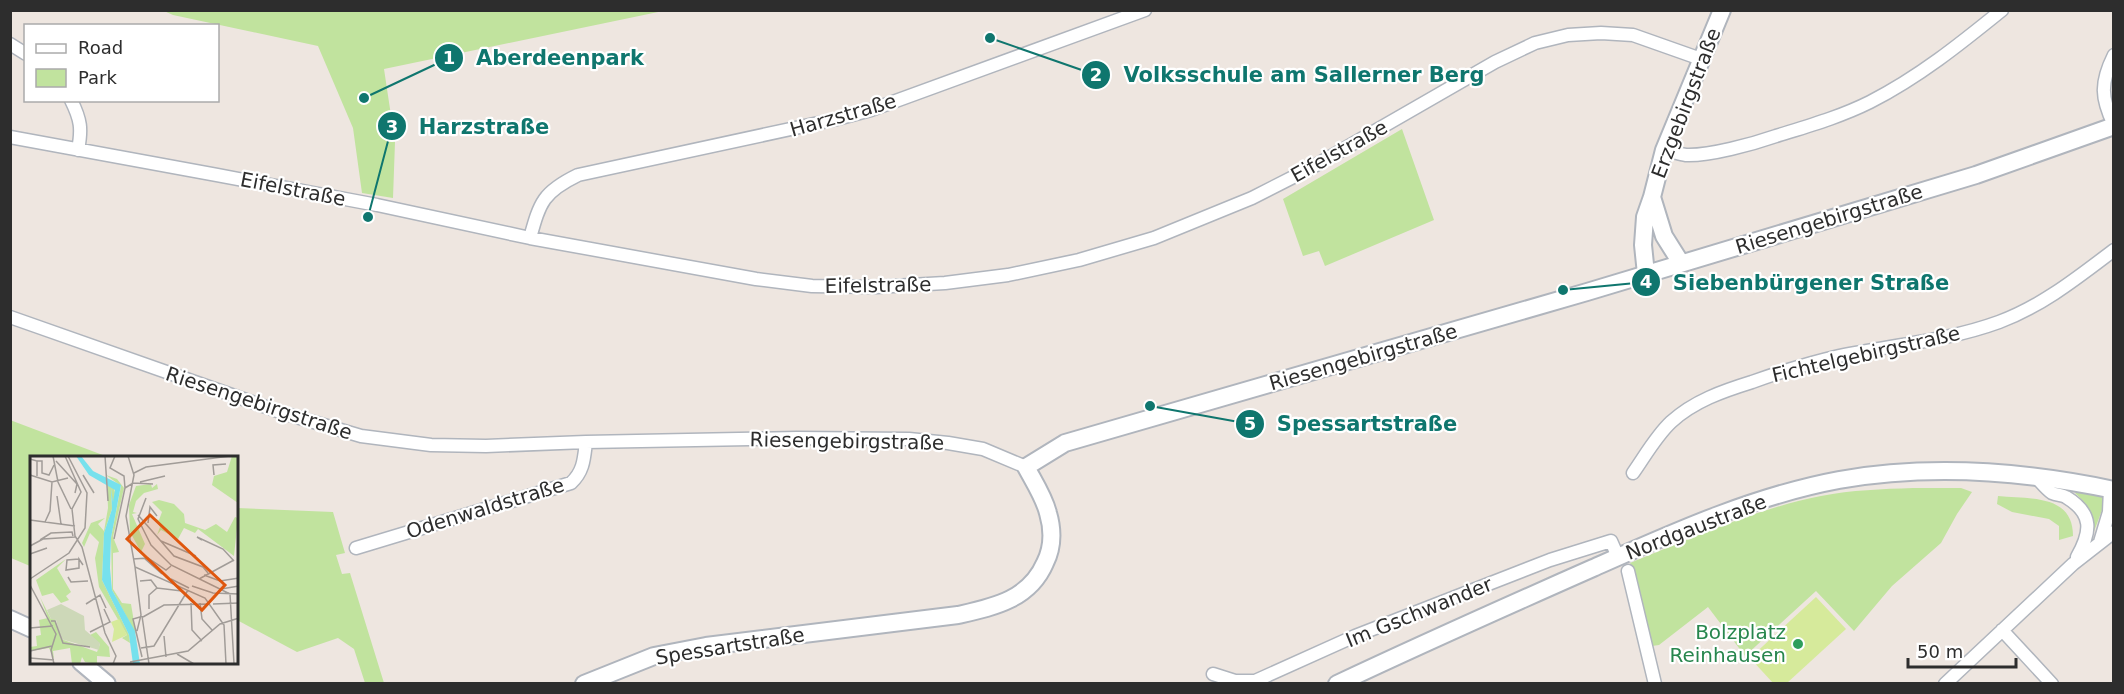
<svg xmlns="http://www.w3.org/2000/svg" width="2124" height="694" font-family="'DejaVu Sans',sans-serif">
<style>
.green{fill:#c1e39e}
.pitch{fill:#d6ea9b}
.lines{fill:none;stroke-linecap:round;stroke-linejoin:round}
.street-casing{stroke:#b0b5bd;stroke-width:15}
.secondary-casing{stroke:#b0b5bd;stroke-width:20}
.street{stroke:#fff;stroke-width:12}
.secondary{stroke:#fff;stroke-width:16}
.leisure-dot{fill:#2e9e5b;stroke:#fff;stroke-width:2}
.labels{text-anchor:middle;stroke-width:4.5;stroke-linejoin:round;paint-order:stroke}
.street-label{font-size:20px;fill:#2d2d2d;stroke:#fff}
.leisure-label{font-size:20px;fill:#27864d;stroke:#fff;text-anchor:end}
.inset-road{fill:none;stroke:#a19c98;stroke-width:1.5}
.view{fill:#df570e;fill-opacity:0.15;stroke:#df570e;stroke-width:3}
.inset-edge{fill:none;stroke:#2d2d2d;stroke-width:3}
.leader{fill:none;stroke:#0f766e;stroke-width:2}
.callout-dot{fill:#0f766e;stroke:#fff;stroke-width:2}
.mark-label{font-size:18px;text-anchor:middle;font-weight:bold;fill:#fff}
.callout-label{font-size:21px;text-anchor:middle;font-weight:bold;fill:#0f766e;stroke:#fff;stroke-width:4.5;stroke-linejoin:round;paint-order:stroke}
</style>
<rect width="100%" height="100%" fill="#eee6e0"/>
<path class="green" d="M164,11H663L384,69L395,142L393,198L362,193L353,128L318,46L173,15Z
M1402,129L1434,220L1325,266L1319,251L1303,256L1283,199Z
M10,420L108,457H32V563L30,566L11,558Z
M1913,488H1961L1972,492L1957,514L1941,543L1892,586L1854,631L1816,591L1745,656L1708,607L1659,645L1652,646L1635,572L1630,563C1692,538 1755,509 1821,496C1852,490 1882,489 1913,488Z
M2078,490L2102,495L2104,505L2093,534C2087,516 2094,510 2075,493Z
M1998,496C2030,499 2073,494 2073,536L2059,540V526L2049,519L2012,512L1997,504Z
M237,508L333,512L345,553L336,555L342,574L350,573L384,683H365L354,649L338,638L297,652L237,620Z"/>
<path class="pitch" d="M1816,597L1846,629L1787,683H1773L1750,658Z"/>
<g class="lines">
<g class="street-casing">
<path id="street" d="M10,44L26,54
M2114,55C2100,83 2101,98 2114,125
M71,100C81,120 82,129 78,150
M10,137L217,175L377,205L530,238L756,279L812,286L876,287L945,283L1008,275L1079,260L1154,238L1252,198L1309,169L1495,62L1535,43L1568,35L1601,33L1633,35L1701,59
M1664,150C1671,151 1679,154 1686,155C1709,156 1753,144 1776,136C1808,126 1840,117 1870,102C1919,77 1960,44 2002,10
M530,238C540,202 543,192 578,175L837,119L871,110L1145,10
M10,317L283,413L361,436L431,445L486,446L586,442L797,438L909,439L948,443L983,449L1026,467
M1633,473C1645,456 1656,436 1671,422C1694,401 1723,391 1752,382C1780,372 1809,363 1839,356C1892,345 1947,341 1999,322C2042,306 2077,278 2114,250
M2035,476C2040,481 2046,489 2052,493C2057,495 2062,495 2066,497C2094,514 2091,532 2077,557
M2100,542L2109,512L2110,489
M356,548L571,483C584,471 584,458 586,442
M1628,571L1655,684
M2002,630L2052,684
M1213,674L1235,681H1255L1355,636L1550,560L1611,541L1618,557
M1945,684L2073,564L2114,532"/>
</g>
<g class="secondary-casing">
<path id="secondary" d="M1652,197L1664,236L1681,263
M1646,274L1643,245L1645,217L1652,197L1664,150L1722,10
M10,619L32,629
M81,662L107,684
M584,684L654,656L706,646L958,615C993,607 1029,600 1045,563C1053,547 1053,530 1048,513C1044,497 1034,482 1026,467L1065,443L1587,292L1976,175L2114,126
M1337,684C1422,644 1507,606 1593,568C1672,533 1753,496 1839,480C1930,464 2024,471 2114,490"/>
</g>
<use href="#street" class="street"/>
<use href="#secondary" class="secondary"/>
</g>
<circle class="leisure-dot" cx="1798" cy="644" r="6"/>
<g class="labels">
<g class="street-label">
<text transform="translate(1686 103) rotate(-69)" y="7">Erzgebirgstraße</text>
<text transform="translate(843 115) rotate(-16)" y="7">Harzstraße</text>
<text transform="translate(1339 151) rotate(-29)" y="7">Eifelstraße</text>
<text transform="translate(293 189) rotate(11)" y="7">Eifelstraße</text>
<text transform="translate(1829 219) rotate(-17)" y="7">Riesengebirgstraße</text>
<text transform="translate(878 285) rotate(-1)" y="7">Eifelstraße</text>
<text transform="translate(1866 354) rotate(-13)" y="7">Fichtelgebirgstraße</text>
<text transform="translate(1363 357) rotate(-16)" y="7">Riesengebirgstraße</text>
<text transform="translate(259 403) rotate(18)" y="7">Riesengebirgstraße</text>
<text transform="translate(847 441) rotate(1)" y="7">Riesengebirgstraße</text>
<text transform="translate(485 508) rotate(-17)" y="7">Odenwaldstraße</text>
<text transform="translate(1696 527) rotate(-21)" y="7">Nordgaustraße</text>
<text transform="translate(1419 612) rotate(-22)" y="7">Im Gschwander</text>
<text transform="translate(730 646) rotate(-9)" y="7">Spessartstraße</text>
</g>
<g class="leisure-label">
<text x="1786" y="639">Bolzplatz<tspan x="1786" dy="23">Reinhausen</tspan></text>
</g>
</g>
<g transform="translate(30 456)">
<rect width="208" height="208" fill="#eee6e0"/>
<path d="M202,0H208V47L182,29L184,20L197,16ZM76,19L87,23L94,32L83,81L89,96L83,97V133L92,147L101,148L106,178L82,134L81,82L91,30ZM77,27L84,32L85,37L83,49L81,32L82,53L74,77L72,124L99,179L102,203L100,187L92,182L97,179L69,131L65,102L69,86L60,77L54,91L52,87L61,67L75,62L68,68L74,75L78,52ZM121,28L122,32L127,28L128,33L114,37L106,45L103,56L107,57L102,58L115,88L111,96L100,76L99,49L106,30ZM129,44L144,48L154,58L155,67L175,74L186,68L197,76L205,61L208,62L204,100L168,73L165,77L154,72L148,83L131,74L127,79L130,71L125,63L129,64L132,56L122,46ZM36,103L27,112L41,136L36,140L39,144L31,147L23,137L12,140L6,124ZM10,141L21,163H25L31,183L67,196L70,188L60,179L66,176L79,191L80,201L67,200V208L55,206L52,201L50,208H42L40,192L23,195L24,203L19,192L0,195V191L7,190L6,180L11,179L9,164L18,162Z" fill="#c1e39e"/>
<path d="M31,148L54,160L55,174L70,187L69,194L31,183L26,164L21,163L17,154Z" fill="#cdd8b8"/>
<path d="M89,163L97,179L82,186L84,173L81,166Z" fill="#d6ea9b"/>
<path d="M46,0H51L63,15L91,29L81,82L80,112L82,134L105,175L110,208H103L99,179L72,124L74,77L82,53L81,32L83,46L85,34L59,19Z" fill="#76e1ed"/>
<path class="inset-road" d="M23,0L28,26L41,53M35,0L51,36L42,53L45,80L52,91L75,177L86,200L83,208M75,0L78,45M98,0L104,19L96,60L105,111L175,142L194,169L196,208M0,3L7,5V20M7,5H12V17L19,19L24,9M26,5L47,28L45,37M104,17L116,11L200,0M0,19L22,26L38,22M53,19L64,37M184,19L183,9L196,8M110,26L135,20M95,32L103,27L123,28M27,40L31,68M116,42L108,63L121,89L141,109L200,138M108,59L144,100L173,111L178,117M0,64L45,70M15,66L20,55L22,26M118,67L120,51L127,60M84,83L95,32L94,20L80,12L85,0M10,84L21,77L42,76L43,80M172,84L167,81L193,93L204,105M131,85L166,100M0,90L13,83L45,81M0,98L17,92M114,102L132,118M49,103L37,104L36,114L49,112V103L53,109M103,103L118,102L136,114L141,110M105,111L111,159L107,175M174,119L190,125L209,122M38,121L41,126L58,125M0,123L39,97L55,72L57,37L38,0M141,123L159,132M169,123L204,104M110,125L121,124L127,132M0,129L26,178L21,194L24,208M162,130L183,137L209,138M191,133L209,130M200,138L204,208M161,147L162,174L172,185M170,147L172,163L182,174M56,148L70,139L76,152M183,148L209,147M119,153V139L127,132L152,135M112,160L119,208M110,161L103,163L112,201M113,161L134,149L180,148M21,165H25L33,187L60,191M0,172L23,170M60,176L80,166L74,153M134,180L136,201M111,192L124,190L158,134M0,195L22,190M147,198L164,208M0,202L24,204M100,206L158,195L190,168L209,162"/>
<path class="view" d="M120,59L195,129L172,154L97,83Z"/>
<rect width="208" height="208" class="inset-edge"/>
</g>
<path class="leader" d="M364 98L449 58M990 38L1096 75M368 217L392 126M1563 290L1646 282M1150 406L1250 424"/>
<g class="callout-dot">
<circle cx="364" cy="98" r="6"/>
<circle cx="990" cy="38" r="6"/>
<circle cx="368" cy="217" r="6"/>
<circle cx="1563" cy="290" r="6"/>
<circle cx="1150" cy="406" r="6"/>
<circle cx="449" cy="58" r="15"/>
<circle cx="1096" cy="75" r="15"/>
<circle cx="392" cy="126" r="15"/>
<circle cx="1646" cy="282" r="15"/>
<circle cx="1250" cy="424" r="15"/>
</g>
<g class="mark-label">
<text x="449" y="64">1</text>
<text x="1096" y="81">2</text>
<text x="392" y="133">3</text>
<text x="1646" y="288">4</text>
<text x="1250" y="430">5</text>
</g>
<g class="callout-label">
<text x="560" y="65">Aberdeenpark</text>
<text x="1304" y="82">Volksschule am Sallerner Berg</text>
<text x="484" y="134">Harzstraße</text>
<text x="1811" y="290">Siebenbürgener Straße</text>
<text x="1367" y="431">Spessartstraße</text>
</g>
<rect width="2124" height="694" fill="none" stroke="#2d2d2d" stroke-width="24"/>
<rect x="24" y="24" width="195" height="78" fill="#ffffff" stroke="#ababab" stroke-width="1.5"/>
<rect x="36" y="44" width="30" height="9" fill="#ffffff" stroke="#ababab" stroke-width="1.5"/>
<text x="78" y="54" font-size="18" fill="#2d2d2d">Road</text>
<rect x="36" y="69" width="30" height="18" fill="#c1e39e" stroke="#ababab" stroke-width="1.5"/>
<text x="78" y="84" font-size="18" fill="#2d2d2d">Park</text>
<path d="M1908 658v9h108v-9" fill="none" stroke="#2d2d2d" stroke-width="3"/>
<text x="1917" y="658" font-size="18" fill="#2d2d2d" stroke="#ffffff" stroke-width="4.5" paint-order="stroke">50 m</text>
</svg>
